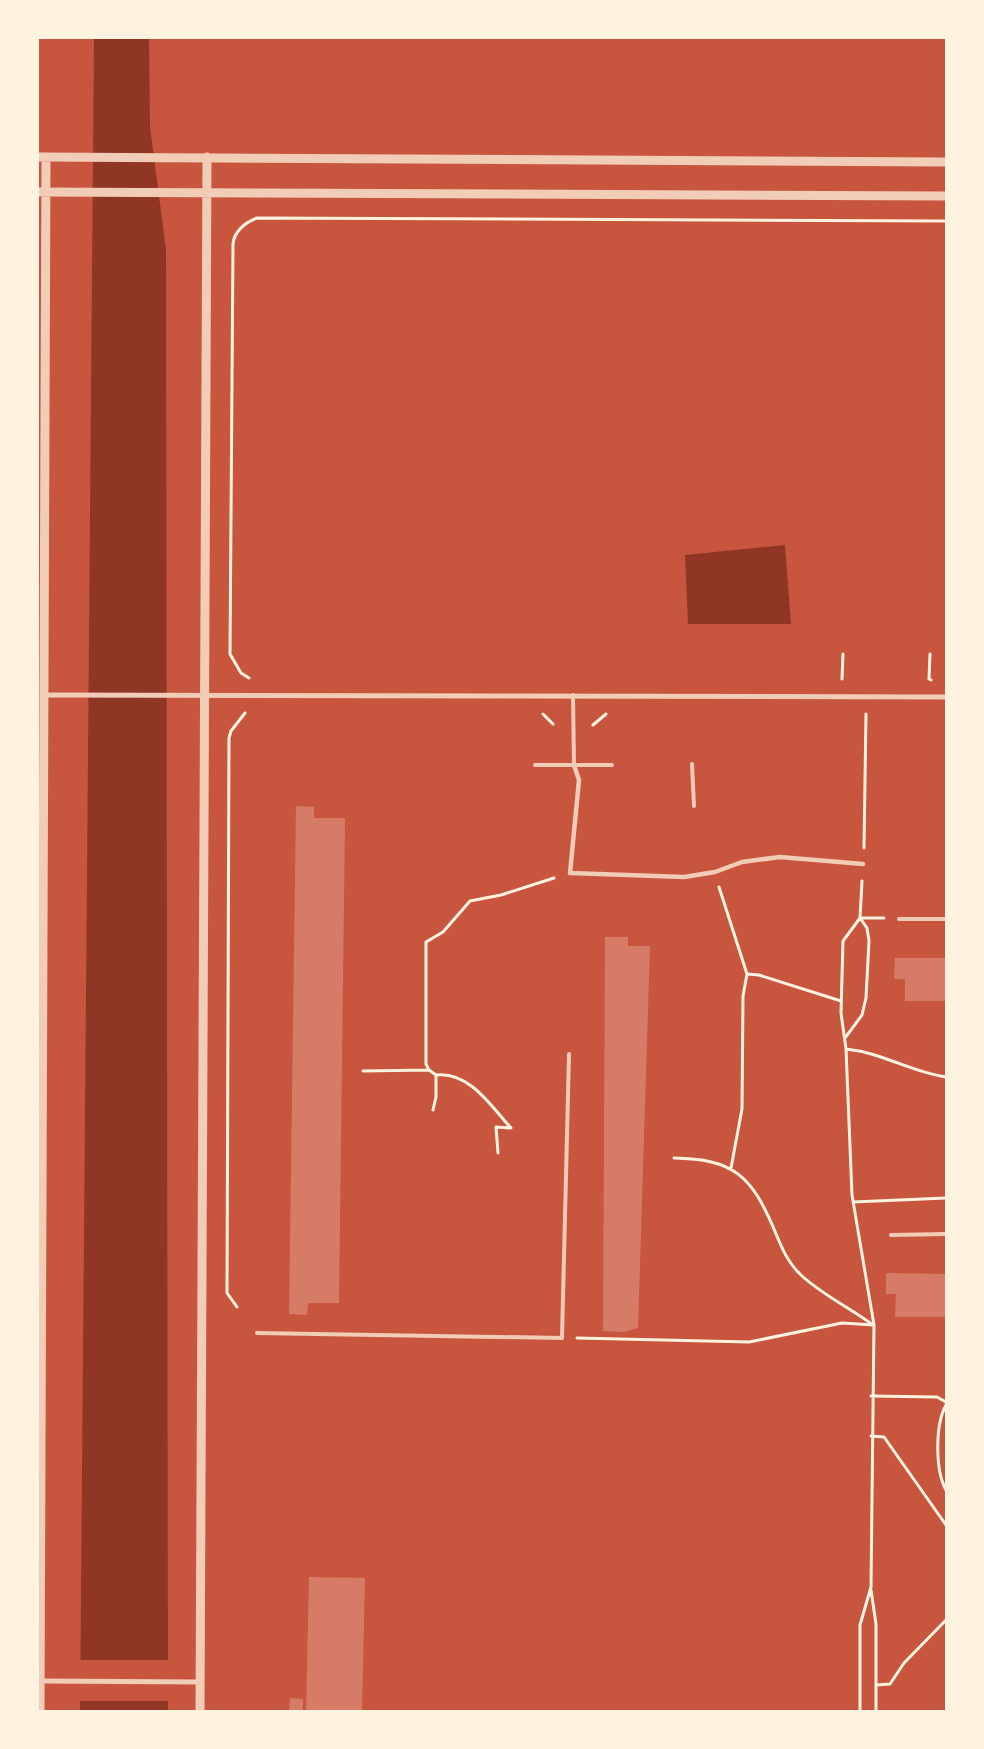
<svg xmlns="http://www.w3.org/2000/svg" width="984" height="1749" font-family="Montserrat,sans-serif">
<style>
.water{fill:#8f3625}
.pier{fill:#c8553d}
.building{fill:#d67c66}
.lines{fill:none;stroke-linecap:round;stroke-linejoin:round}
.path{stroke:#fff3e0;stroke-width:3}
.service{stroke:#f1ccb7;stroke-width:4}
.pedestrian{stroke:#f1ccb7;stroke-width:4.5}
.minor{stroke:#f1ccb7;stroke-width:5}
.tertiary{stroke:#f1ccb7;stroke-width:9}
</style>
<rect width="100%" height="100%" fill="#c8553d"/>
<path class="water" d="M94,38H149L150,127L166,250L168,1711L80,1712Z
M785,545L791,624H688L685,555Z"/>
<path class="pier" d="M78,1660H170V1701H78Z"/>
<path class="building" d="M296,806L314,807V818H345L339,1303H308L307,1315L289,1314Z
M605,937H628V946H650L638,1328L624,1332L603,1331Z
M895,958H946V1001H905V979H894Z
M886,1273L946,1274V1317H895L896,1294H886Z
M309,1577L365,1578L362,1712H306Z
M290,1698L303,1699V1712H289Z"/>
<g class="lines">
<path class="path" d="M930,654L929,679L931,680
M249,678L241,673L230,654L233,244C234,231 246,222 257,218L946,221
M842,679L843,654
M543,714L553,724
M593,725L606,714
M864,848L866,714
M719,887L747,974L759,975L841,1001
M860,918H884
M845,1038L862,1015L866,998L869,941L867,928L860,918
M846,1049C884,1053 910,1072 946,1077
M363,1071L429,1070
M436,1075C469,1071 491,1106 511,1128L496,1127L498,1153
M433,1110L436,1097V1075L429,1070L426,1064V942L443,932L470,901L501,895L554,878
M674,1158C733,1159 751,1175 774,1229C781,1246 787,1262 801,1275C821,1294 850,1308 873,1325
M731,1168L742,1109L743,996L747,974
M853,1202L946,1198
M237,1307L227,1293L229,738L231,731L245,713
M577,1338L749,1342L842,1323L874,1325
M871,1396L937,1397L946,1402
M946,1405C935,1425 935,1470 946,1490
M871,1436L884,1437L946,1525
M871,1590L876,1624V1712
M876,1685L890,1684L904,1663L946,1620
M860,1712V1625L871,1587L874,1325L852,1195L846,1049L841,1013L843,941L860,918L862,881"/>
<path class="service" d="M573,695L574,765
M692,764L694,806
M535,765H612
M899,919H946
M891,1235L946,1234
M257,1333L562,1338L569,1054"/>
<path class="pedestrian" d="M574,765L579,780L570,873L684,877L715,872L742,862L780,857L863,864"/>
<path class="minor" d="M44,695L946,697
M41,1681L200,1682"/>
<path class="tertiary" d="M38,157L946,162
M38,192L946,196
M40,1712L46,157
M200,1712L207,157"/>
</g>
<rect width="984" height="1749" fill="none" stroke="#fff3e0" stroke-width="78"/>
</svg>
